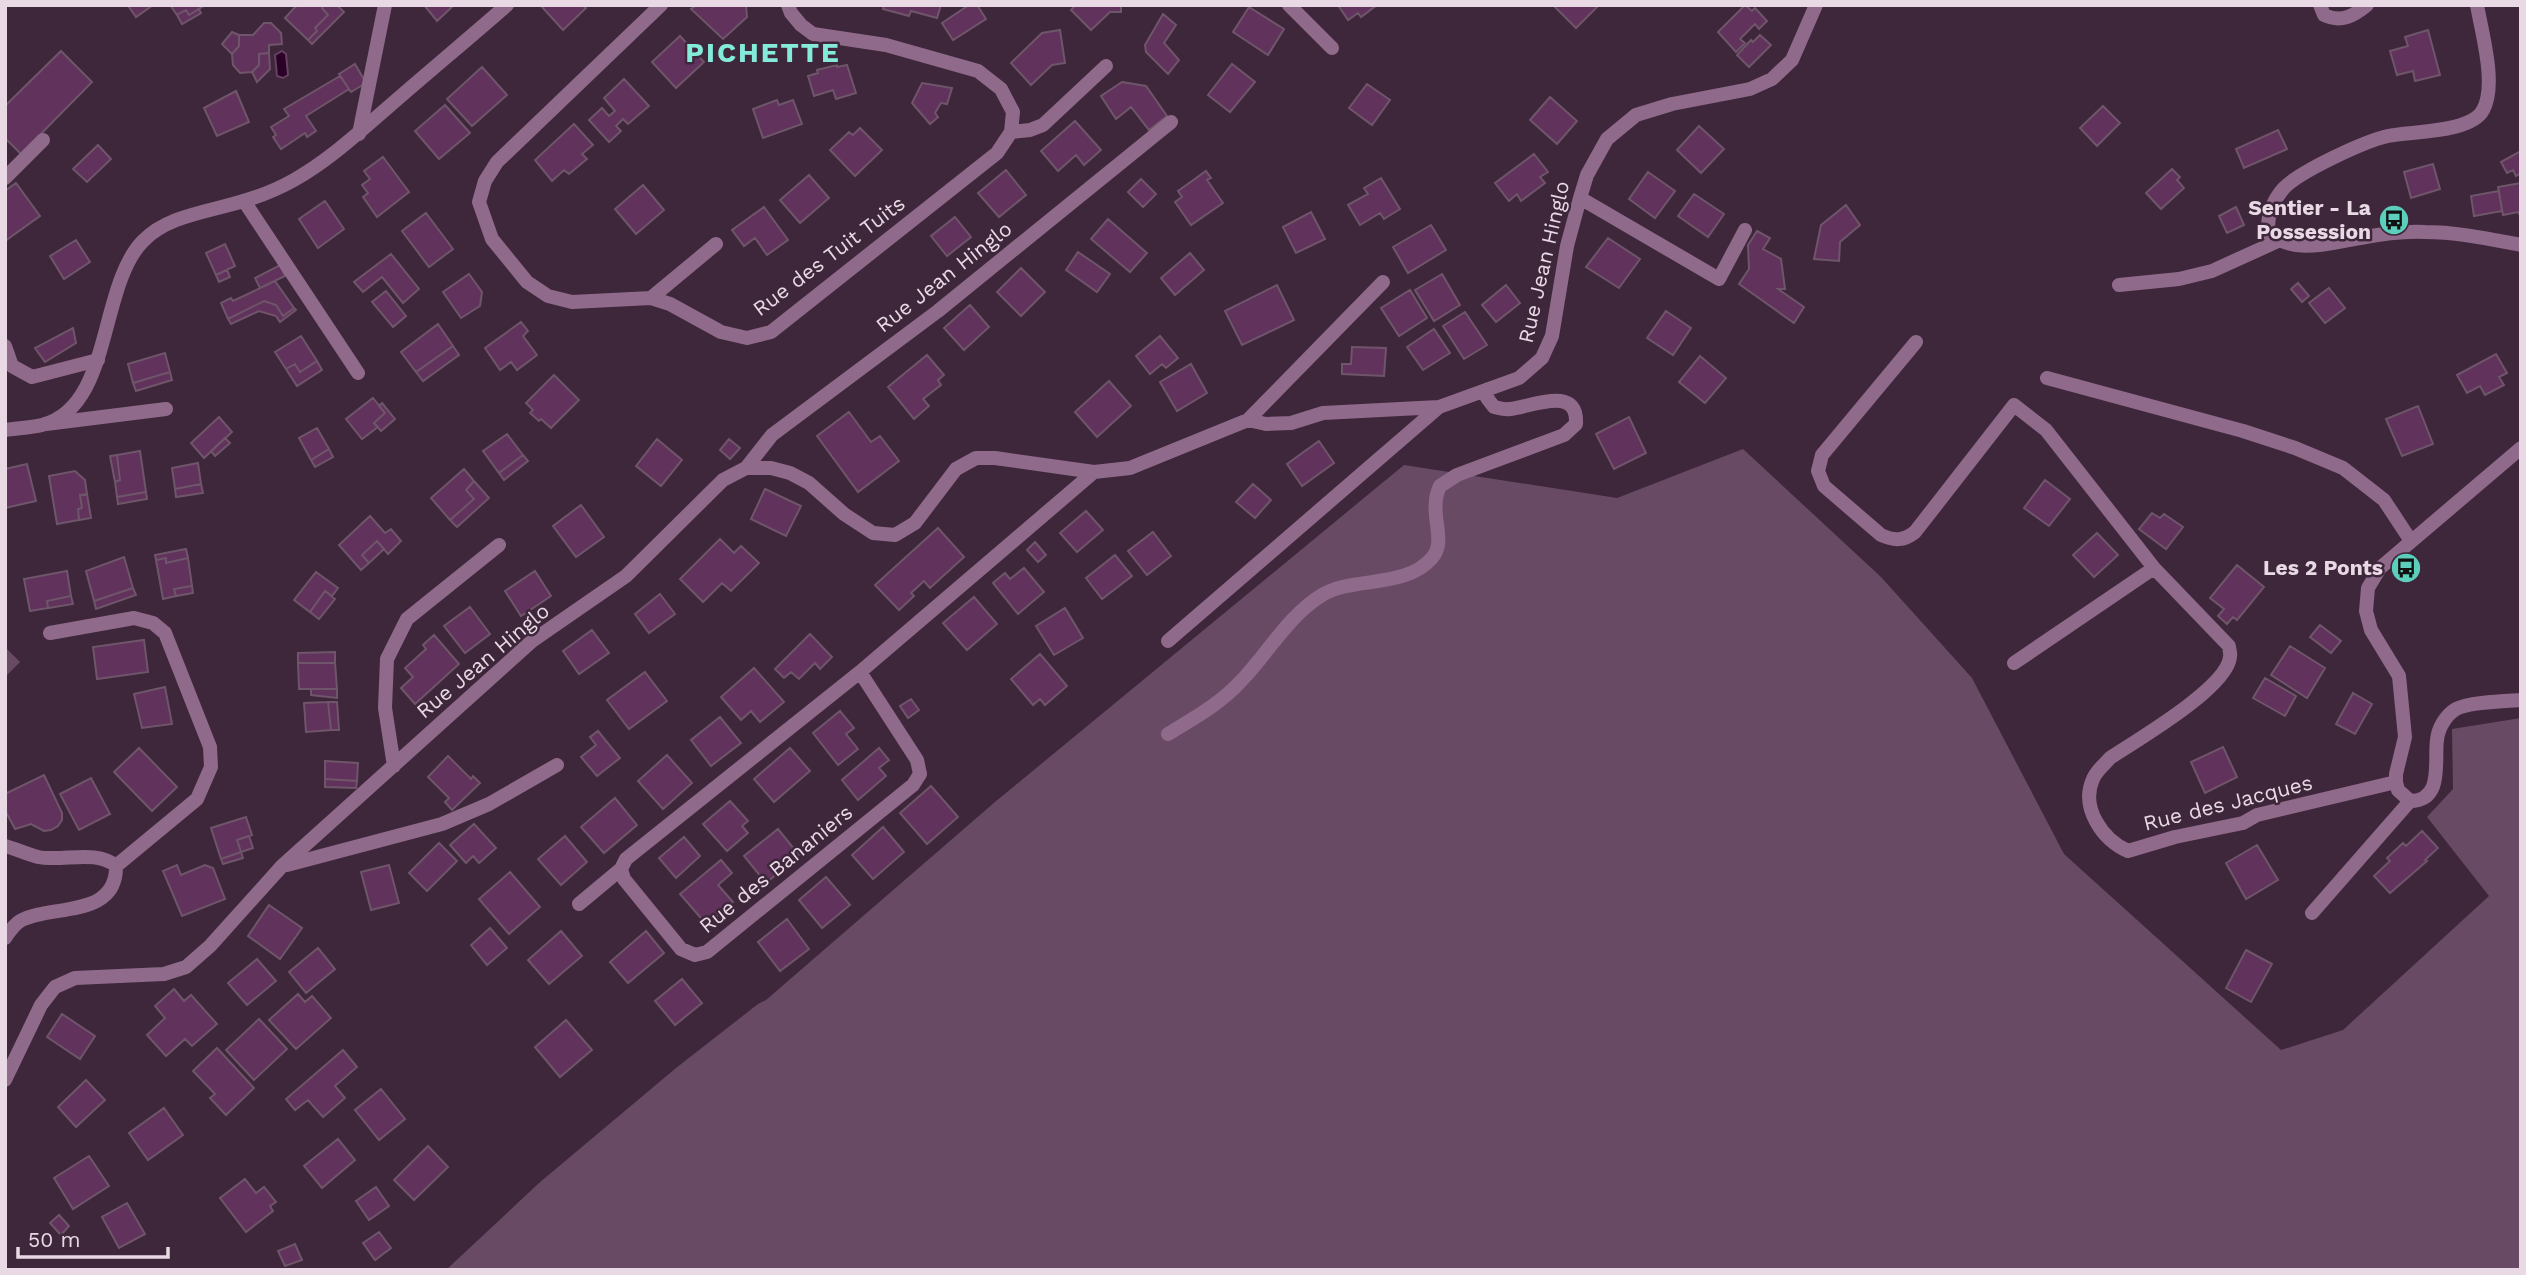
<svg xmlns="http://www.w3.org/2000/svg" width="2526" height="1275" font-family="'Work Sans',sans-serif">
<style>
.green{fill:#684a64}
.water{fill:#2b0127;stroke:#644260;stroke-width:2}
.building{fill:#61325b;stroke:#6e556a;stroke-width:2}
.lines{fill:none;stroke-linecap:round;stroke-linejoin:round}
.minor{stroke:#906a8b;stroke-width:14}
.tertiary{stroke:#906a8b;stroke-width:14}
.labels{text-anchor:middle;stroke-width:5;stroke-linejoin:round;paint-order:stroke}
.poi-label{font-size:21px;font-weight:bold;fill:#e8d9e5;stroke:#3e273b;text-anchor:end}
.street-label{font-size:21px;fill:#e8d9e5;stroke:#3e273b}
.district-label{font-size:28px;font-weight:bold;letter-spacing:2px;fill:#84ebda;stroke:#3e273b}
</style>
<rect width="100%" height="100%" fill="#3e273b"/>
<path class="green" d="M1743,449L1881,577L1972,678L2064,854L2281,1050L2343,1030L2489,896L2427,817L2453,789L2452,729L2521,718V1270H446L539,1183L676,1068L758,1004L766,1000L995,802L1404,465L1617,498Z
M5,647L20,662L5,677Z"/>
<path class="water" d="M282,51L286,54L288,75L283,78L277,76L275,55Z"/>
<path class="building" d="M132,5H153L136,17L129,7Z
M170,5H205L189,15L186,10L177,15Z
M297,5H324L322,8L328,15L315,28L317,31L308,40L285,18Z
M324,5H337L344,12L312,44L308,40L317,31L315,28L328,15L322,8Z
M424,5H454L437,21Z
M544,5H583L586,8L563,30L542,7Z
M697,5H746L747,17L723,39L691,9Z
M884,5H941L937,18L911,11L909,16L883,9Z
M969,5H977L986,19L953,40L942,23Z
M1076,5H1121V12H1110L1091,30L1071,10Z
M1338,5H1377L1361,17L1358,13L1348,20Z
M1553,5H1599L1576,28Z
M1745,5L1752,11L1755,8L1767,21L1759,29L1755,24L1740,39L1745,43L1736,52L1718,32Z
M1249,7L1284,29L1268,55L1233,32Z
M199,9L201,13L182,24L177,15L186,10L189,15Z
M1163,14L1176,25L1164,43L1179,60L1168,74L1146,52L1145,45Z
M264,23H271L281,33L282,44L269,45V53L259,54V65L252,72L240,73L233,65L232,54L239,46V35H253Z
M1060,30L1065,63L1052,65L1031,85L1011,63L1042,33Z
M2428,30L2440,75L2415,81L2413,71L2397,75L2390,51L2408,46L2405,37Z
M232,32L239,35V46L232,54L222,44Z
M1760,35L1771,45L1749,67L1737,55L1751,40L1753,42Z
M680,36L704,62L676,88L652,62Z
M61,51L92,82L21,154L5,138V106Z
M269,53L270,69L257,82L252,72L259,65V54Z
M355,64L366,83L351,92L339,74Z
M1232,64L1255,82L1230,112L1208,95Z
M837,65V67L847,65L856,93L836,99L833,90L814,96L808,76L818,73L817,70Z
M482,67L507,95L472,126L447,99Z
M340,76L349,89L306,116L316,131L307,137L305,133L281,149L273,137L276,135L271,127L289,116L284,109Z
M624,79L649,106L628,124L623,119L616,126L621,131L609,142L589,120L602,108L609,116L615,111L604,98Z
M1122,82L1146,86L1167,116L1149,130L1131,107L1116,119L1101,96Z
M922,83L952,88L947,104L941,103L935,113L938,117L930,124L912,103Z
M1367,84L1390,100L1372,125L1349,108Z
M236,91L249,122L217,136L204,108Z
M1550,97L1577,121L1557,144L1530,120Z
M777,100L779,105L793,100L802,124L763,138L753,109Z
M445,105L470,133L439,159L415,131Z
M2103,106L2120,123L2097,146L2080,128Z
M1075,121L1101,150L1084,165L1076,155L1058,171L1041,151Z
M574,124L593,145L582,154L587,159L569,174L564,170L552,181L535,160Z
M1699,126L1724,149L1701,173L1677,150Z
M860,128L882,150L855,176L830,150L849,132L853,135Z
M2278,130L2287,149L2244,168L2236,149Z
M98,145L111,159L87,182L73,169Z
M2521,151V173L2516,176L2513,170L2507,173L2501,162Z
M1534,154L1548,172L1540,177L1545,183L1521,201L1517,194L1509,201L1495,183Z
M383,157L409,192L377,217L363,197L368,193L362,185L370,179L364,171Z
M2433,164L2440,189L2411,198L2404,172Z
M2172,169L2180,177L2177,180L2184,188L2161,209L2146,193Z
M1006,170L1026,195L999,217L978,193Z
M1206,171L1211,178L1207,180L1223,203L1191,225L1175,202L1182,197L1178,191Z
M1648,172L1675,191L1655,218L1629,199Z
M809,175L829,198L800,223L780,200Z
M1381,178L1400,209L1384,219L1380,213L1360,225L1348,205L1368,194L1364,188Z
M1141,179L1156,194L1143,207L1128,192Z
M16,183L40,216L5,241V191Z
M2521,183V217L2518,212L2503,215L2498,187Z
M643,185L664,210L636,234L615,209Z
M2499,191L2502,211L2474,216L2471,196Z
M1694,194L1724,214L1708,237L1678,216Z
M325,201L344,229L318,248L299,219Z
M1846,205L1860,225L1840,242L1839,261L1814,259L1821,225Z
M764,207L788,240L767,255L755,238L744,246L732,230Z
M2236,207L2244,225L2227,233L2219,216Z
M1311,212L1325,239L1296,253L1283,227Z
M426,213L453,249L429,267L402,231Z
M955,217L971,237L947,256L931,236Z
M1108,219L1147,253L1130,272L1091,239Z
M1431,225L1446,250L1408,273L1393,247Z
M1757,231L1770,238L1763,249L1781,259L1785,289H1778L1804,307L1794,323L1739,284L1749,269L1748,245Z
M1608,238L1640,259L1619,288L1586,267Z
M76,240L90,262L64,279L50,256Z
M225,244L235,266L216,275L206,253Z
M1078,252L1110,274L1097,292L1066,270Z
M1190,253L1204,270L1175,295L1161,278Z
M391,254L419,289L403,303L382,277L363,292L354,282Z
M280,265L285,276L260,288L255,278Z
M1021,268L1045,292L1021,316L997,292Z
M227,270L230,277L219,282L216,275Z
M469,274L482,292L480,306L461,318L443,292Z
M1442,274L1460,305L1434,321L1415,290Z
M275,281L294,308L283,316L276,305L264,301L228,319L221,303L231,298L233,301Z
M2298,283L2309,296L2302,302L2291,289Z
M1277,285L1294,320L1242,345L1225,311Z
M1506,285L1520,303L1496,322L1482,305Z
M2329,288L2345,308L2325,323L2309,303Z
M1410,290L1427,318L1399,336L1381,308Z
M386,291L406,316L393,327L372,302Z
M264,301L276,305L283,316L294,308L296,310L280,322L276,316L259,311L231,324L228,319Z
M970,305L989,327L964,350L944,328Z
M1666,311L1691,328L1673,355L1647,338Z
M1465,312L1487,345L1464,359L1443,326Z
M521,322L528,331L523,336L537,355L517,370L511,362L500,370L485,348Z
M438,324L453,346L416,372L401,352Z
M73,328L76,343L45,362L35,348Z
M1434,329L1450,353L1423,370L1407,347Z
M301,336L317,361L300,372L295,364L286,369L275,352Z
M1160,336L1178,358L1166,368L1162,364L1150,374L1136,356Z
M453,346L459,355L423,381L416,372Z
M1352,347L1386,348L1384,376L1342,374V364H1351Z
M165,353L170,372L133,383L128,364Z
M2496,354L2507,373L2499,377L2504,385L2485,395L2480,386L2467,393L2457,375Z
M927,355L944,375L938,380L941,385L923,399L929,406L914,419L888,387Z
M1700,356L1726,378L1705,403L1679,382Z
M317,361L322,370L297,386L286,369L295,364L300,372Z
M1191,364L1207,393L1177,411L1160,382Z
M170,372L172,380L136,391L133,383Z
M554,375L579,400L551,428L541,419L539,421L530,413L533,410L526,403Z
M1109,381L1131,406L1097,437L1075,412Z
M373,398L385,413L374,423L378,427L362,439L346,419Z
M382,403L395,419L381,431L374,423L385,413L379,406Z
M2418,406L2433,444L2402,456L2386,419Z
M849,412L871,442L880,436L899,461L858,492L817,436Z
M219,417L232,432L204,458L191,443Z
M1629,417L1646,453L1614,469L1596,434Z
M317,428L329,449L311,460L299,438Z
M507,434L523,455L499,473L483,451Z
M225,438L230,443L215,456L211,451Z
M657,439L682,460L661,486L636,466Z
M729,439L740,448L730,459L720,450Z
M1319,441L1334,463L1302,486L1287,464Z
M329,449L333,457L315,467L311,460Z
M140,451L146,492L117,497L115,482L120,480L117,455Z
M117,455L120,480L115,482L110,456Z
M523,455L528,461L504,480L499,473Z
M198,463L201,484L175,489L172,468Z
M27,464L36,501L5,508V469Z
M464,469L474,481L466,490L474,499L450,520L431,498Z
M75,471L85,480L87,494L80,495L82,508L78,509L79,520L57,524L49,476Z
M2045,480L2070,499L2049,526L2024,508Z
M474,481L489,498L457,527L450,520L474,499L466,490Z
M201,484L203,493L176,497L175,489Z
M1253,484L1271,500L1255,518L1236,502Z
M765,489L801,506L786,536L751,519Z
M146,492L147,499L118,504L117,497Z
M87,494L91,518L79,520L78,509L82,508L80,495Z
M581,505L604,537L576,557L553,526Z
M1086,511L1103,530L1077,552L1060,533Z
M2152,513L2160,518L2164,514L2183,527L2166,549L2139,529Z
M370,516L385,533L391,529L401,541L388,554L377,541L362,555L369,563L361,570L339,545Z
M938,528L964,557L930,588L924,581L911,593L914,596L899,610L875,585Z
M1153,532L1171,556L1147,575L1128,551Z
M2097,533L2118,555L2094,577L2073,555Z
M720,539L734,553L741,546L759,563L731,591L722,583L703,602L680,579Z
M377,541L384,549L369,563L362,555Z
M1035,542L1046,555L1038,562L1027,550Z
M186,549L188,558L166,563V558L156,560L155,555Z
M1115,555L1132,576L1102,599L1086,578Z
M124,557L133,588L94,601L86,571Z
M166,558V563L188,558L192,586L174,589L176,596L163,599L156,560Z
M2237,565L2264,587L2237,620L2233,617L2227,624L2218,616L2224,609L2210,598Z
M1024,568L1044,592L1018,614L993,583L1005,573L1010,579Z
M67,571L71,596L47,601L48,608L30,611L24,579Z
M535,571L551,596L521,616L505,591Z
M316,572L338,588L332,596L325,591L310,612L294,600Z
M192,586L193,593L176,596L174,589Z
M133,588L136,595L96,609L94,601Z
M325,591L335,599L319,619L310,612Z
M660,594L675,614L649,633L635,614Z
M71,596L73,604L48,608L47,601Z
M974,597L997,624L967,650L943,623Z
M470,607L490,634L465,653L444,626Z
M1065,608L1083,638L1054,655L1036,626Z
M2320,625L2341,641L2331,653L2310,637Z
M592,630L609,653L579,674L563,651Z
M810,634L832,657L820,669L815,663L799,679L791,672L784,678L775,669Z
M434,635L459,664L415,704L401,688L413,677L405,668L426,649L423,645Z
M144,640L148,672L97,679L93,647Z
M2290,646L2325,668L2307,698L2271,675Z
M335,652V663H298V653Z
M1040,654L1067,686L1045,705L1040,699L1033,705L1011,679Z
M298,663H335L337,689H299Z
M754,668L784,702L760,722L751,711L741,720L721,697Z
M645,672L667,701L629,729L607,700Z
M2265,678L2296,696L2285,716L2253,698Z
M165,687L172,724L142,728L134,694Z
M311,689H337V698L311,695Z
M2353,693L2372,704L2355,734L2336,724Z
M911,699L919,710L908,718L900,706Z
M328,702H337L339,730H331Z
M328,702L331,730L306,732L304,703Z
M840,711L854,728L846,734L858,749L838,765L813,733Z
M720,717L741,743L711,766L691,740Z
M598,731L620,758L597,776L581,757L596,745L590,737Z
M2223,747L2237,777L2205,793L2191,762Z
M139,748L177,787L152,811L114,772Z
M790,748L810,771L774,802L754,779Z
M879,748L889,760L879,768L886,776L858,800L842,780Z
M667,755L692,783L663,809L638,781Z
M448,756L471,779L473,776L480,783L452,810L445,802L449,798L428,777Z
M325,761L358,763L357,781L325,779Z
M44,775L62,813V820L58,826L51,830L44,831L31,824L15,829L5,810V794Z
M91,778L110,814L79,830L60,794Z
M325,779L357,781L356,788L325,787Z
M931,786L958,817L927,844L900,813Z
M615,798L637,825L604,853L581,827Z
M730,801L748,821L742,826L748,833L727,851L703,824Z
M246,817L252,835L237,840L241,852L221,859L211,828Z
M474,824L496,848L479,863L473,856L466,863L450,845Z
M883,827L904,852L873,879L852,855Z
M778,829L799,855L766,883L744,856Z
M2422,831L2438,848L2425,860L2427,861L2390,893L2374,876L2390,861L2387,858L2403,843L2406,846Z
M249,836L253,848L241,852L237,840Z
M565,836L587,862L561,885L538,859Z
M684,837L700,856L676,878L659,858Z
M439,843L457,861L427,891L409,873Z
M2257,845L2278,880L2246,899L2226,863Z
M241,852L243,858L223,864L221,859Z
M721,860L732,873L718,885L733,902L707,925L680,894Z
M177,865L181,875L205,865L213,868L225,899L182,916L163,871Z
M389,865L399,903L371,910L361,872Z
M510,872L540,907L509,934L479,899Z
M826,877L850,905L822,928L799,900Z
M269,905L302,928L280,959L248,936Z
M787,919L809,949L780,971L758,942Z
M490,928L507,948L487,965L471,945Z
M561,931L582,956L549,984L528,960Z
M646,931L664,953L628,983L610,962Z
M318,948L335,969L306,993L289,972Z
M2246,950L2272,964L2251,1002L2226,988Z
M257,959L276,981L247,1005L228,983Z
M682,979L702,1003L675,1025L655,1001Z
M174,989L184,1001L191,995L217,1024L192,1046L185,1039L166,1056L147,1035L165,1018L155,1006Z
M298,994L305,1002L312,996L331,1018L296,1049L269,1020Z
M62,1014L95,1036L80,1059L47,1037Z
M259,1019L287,1049L254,1080L226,1050Z
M566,1020L592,1050L560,1077L535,1047Z
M217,1048L254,1088L226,1115L210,1098L215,1094L193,1071Z
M343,1050L357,1067L335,1086L345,1098L323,1117L308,1100L295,1110L286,1099Z
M86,1080L105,1100L76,1127L58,1107Z
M381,1089L405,1119L379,1140L355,1110Z
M164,1108L183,1135L148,1160L129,1133Z
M338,1139L355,1160L322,1188L304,1166Z
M428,1146L448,1167L414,1200L394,1180Z
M89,1156L109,1186L73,1209L54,1178Z
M245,1179L256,1193L264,1187L276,1202L270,1206L273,1211L246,1232L220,1198Z
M376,1187L389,1206L369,1220L356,1201Z
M127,1203L145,1234L119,1248L102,1217Z
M59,1215L69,1226L61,1235L50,1223Z
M379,1232L391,1248L375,1260L363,1243Z
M295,1244L302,1260L285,1266L278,1251Z"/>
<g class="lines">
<path class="minor" d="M661,5L497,162L485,181L479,202L492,239L527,282L548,296L572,302L651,298L670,304L721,332L747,338L771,332L997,153L1011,132L1013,112L1001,89L978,71L886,45L813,34L801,25L791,13L788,5
M1289,5L1332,48
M1011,132L1030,130L1043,125L1106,66
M359,134L385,5
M5,178L43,140
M1580,198L1719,279L1745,230
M244,201L358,373
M2119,285L2179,279L2212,271L2278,241
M651,298L716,244
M1916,342L1822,455L1818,471L1824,486L1881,535C1894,541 1904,541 1915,532L2014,405L2046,430L2154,568L2229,646C2229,648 2231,656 2230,657C2227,688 2137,740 2110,758C2104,765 2096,771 2093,779C2080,808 2103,840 2128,851L2175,837L2243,823L2257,815L2396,782
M5,346L12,366L32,377L98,360
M2047,378L2243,431L2295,448L2343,468L2384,500L2411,541
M1248,420L1383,282
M46,424L166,409
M746,468L772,435L938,311L1171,122
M50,633L134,618L153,623L165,633L210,747L211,767L197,799L116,866
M1168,641L1439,407
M2014,663L2154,568
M860,672L917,760L920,774L913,785L707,952L695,955L681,949L624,879L621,869L626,859L860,672L1094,472
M1168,734C1194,718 1220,704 1241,681C1268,653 1288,616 1322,595C1354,576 1405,589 1432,558C1448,540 1427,513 1440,486L1457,475L1564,435L1576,424C1578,384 1531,407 1510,409C1504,410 1499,408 1494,407L1487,398L1488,389
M394,766L385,708L387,659L407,619L499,545
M5,846C16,849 27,854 38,857C63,862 96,849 116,866C117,919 50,904 20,921C14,925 9,932 5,938
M287,865L442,824L489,804L557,765
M579,904L621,869
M2312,913L2410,801
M5,1080L41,1005L55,987L75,978L164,974L186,967L210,946L282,866L532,641L626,576L723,480L746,468H771L790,473L809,483L844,514L873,533L895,535L915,523L956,469L976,458H995L1094,472L1130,468L1248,420L1266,424L1291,423L1323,413L1439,407L1519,378L1542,358L1552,336L1567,246L1580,198L1587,175L1607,139L1636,115L1672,104L1750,89L1772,79L1792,60L1816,5"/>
<path class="tertiary" d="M2320,5L2324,15C2341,23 2354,16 2367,5
M2477,5C2482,34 2497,85 2483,110C2471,133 2411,131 2388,136C2365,141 2298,172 2283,189C2272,202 2267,216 2268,233C2296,255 2328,243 2360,238C2381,234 2404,231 2425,232C2457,232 2489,239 2521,245
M5,430C17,428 30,428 42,425C113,407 98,287 143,241C167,216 207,212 240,202C258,197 278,189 294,180C328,161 357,134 386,109C426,74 467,40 507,5
M2521,448L2380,568L2368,588L2366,611L2371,630L2399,676L2405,737L2396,774V782L2398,790L2410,801C2444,801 2434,761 2437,740C2438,728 2446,715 2456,709C2468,702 2506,701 2521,700"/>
</g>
<defs>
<g id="bus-disc" transform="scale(1.575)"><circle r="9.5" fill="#5bcebc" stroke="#3e273b"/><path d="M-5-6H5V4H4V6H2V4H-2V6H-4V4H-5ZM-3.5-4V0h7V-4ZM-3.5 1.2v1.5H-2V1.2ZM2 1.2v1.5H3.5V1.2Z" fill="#111"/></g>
</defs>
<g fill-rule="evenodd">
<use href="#bus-disc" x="2394" y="220"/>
<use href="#bus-disc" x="2406" y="568"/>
</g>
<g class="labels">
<g class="poi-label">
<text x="2371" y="215">Sentier - La<tspan x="2371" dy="24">Possession</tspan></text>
<text x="2383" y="575">Les 2 Ponts</text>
</g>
<g class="street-label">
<text transform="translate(829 256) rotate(-37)" y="7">Rue des Tuit Tuits</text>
<text transform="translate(1544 262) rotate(-77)" y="7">Rue Jean Hinglo</text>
<text transform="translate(944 277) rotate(-38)" y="7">Rue Jean Hinglo</text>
<text transform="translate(483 661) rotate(-40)" y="7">Rue Jean Hinglo</text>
<text transform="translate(2228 803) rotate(-14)" y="7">Rue des Jacques</text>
<text transform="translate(776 869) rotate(-39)" y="7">Rue des Bananiers</text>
</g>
<g class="district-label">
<text x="763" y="62">PICHETTE</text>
</g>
</g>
<rect width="2526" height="1275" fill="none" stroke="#e8d9e5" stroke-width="14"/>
<path d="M18 1247v10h150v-10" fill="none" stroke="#e8d9e5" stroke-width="3.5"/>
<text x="28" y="1247" font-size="21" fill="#e8d9e5" stroke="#3e273b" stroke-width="5" paint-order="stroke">50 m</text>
</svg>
